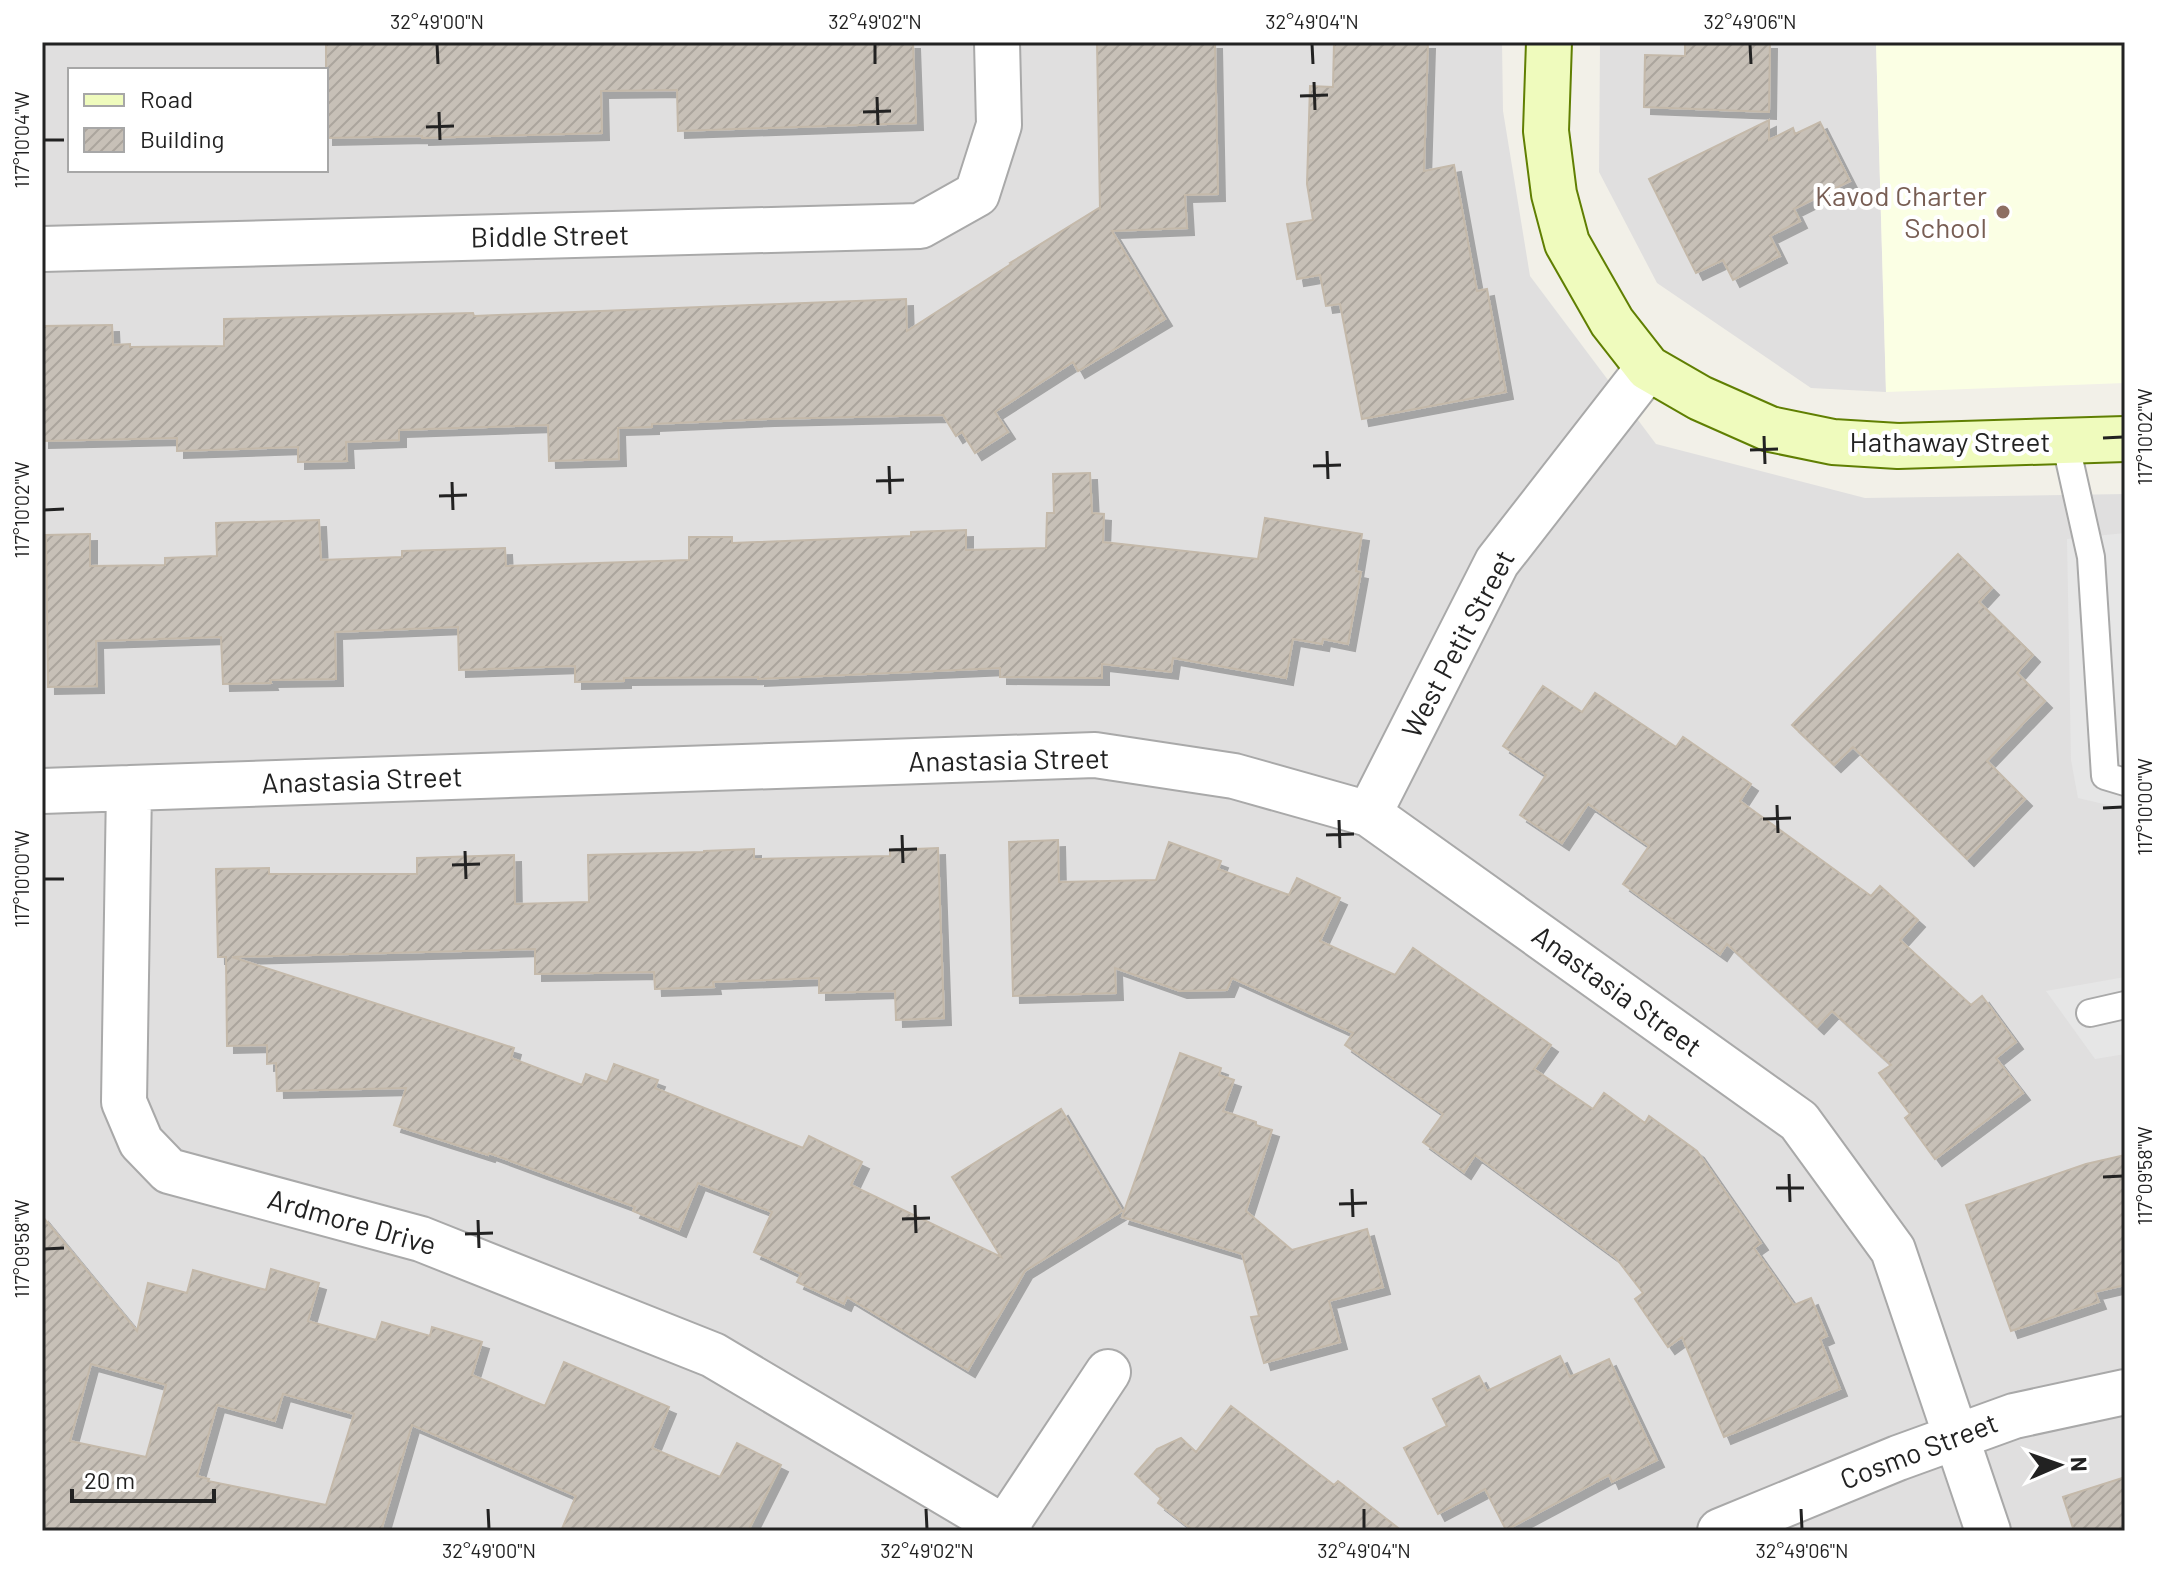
<svg xmlns="http://www.w3.org/2000/svg" width="2167" height="1573" font-family="Barlow,sans-serif">
<style>
.residential{fill:#e0dfdf;fill-rule:evenodd}
.education{fill:#fbffe4}
.parking{fill:#e6e6e6}
.building{fill:url(#building-hatch);stroke:#c4b9aa;stroke-width:2;fill-rule:evenodd;filter:url(#shadow)}
.lines{fill:none;stroke-linecap:round;stroke-linejoin:round}
.lane-casing{stroke:#a9a9a9;stroke-width:30}
.street-casing{stroke:#a9a9a9;stroke-width:48}
.secondary-casing{stroke:#607f02;stroke-width:48}
.lane{stroke:#fff;stroke-width:26}
.street{stroke:#fff;stroke-width:44}
.secondary{stroke:#effbbd;stroke-width:44}
.ticks{fill:none;stroke:#222;stroke-width:3}
.education-dot{fill:#8d6e63;stroke:#fff;stroke-width:3}
.labels{text-anchor:middle;stroke-width:8;stroke-linejoin:round;paint-order:stroke}
.education-label{font-size:28px;fill:#785e54;stroke:#fff;text-anchor:end}
.street-label{font-size:28px;fill:#222;stroke:#fff}
.neatline{fill:none;stroke:#222;stroke-width:3}
.ticks-label{font-size:20px;text-anchor:middle;fill:#222}
</style>
<defs>
<pattern id="building-hatch" width="6" height="6" patternUnits="userSpaceOnUse" patternTransform="scale(2)"><rect width="6" height="6" fill="#c7c0b7"/><path d="M-1 1l2-2M0 6l6-6M5 7l2-2" fill="none" stroke="#aba59d"/></pattern>
<filter id="shadow"><feDropShadow dx="7" dy="7" stdDeviation="0" flood-color="#0004"/></filter>
</defs>
<rect width="100%" height="100%" fill="#f2f0e8"/>
<path class="residential" d="M42,42H1502L1503,111L1530,276L1656,444L1865,498L2125,494V1531H42ZM70,70H326V170H70Z
M1600,42H1876L1886,392L1811,388L1657,283L1599,172Z"/>
<path class="education" d="M1876,42H2125V383L1886,392Z"/>
<path class="parking" d="M2125,533V809L2078,798L2071,760L2067,539Z
M2125,977V1054L2095,1059L2046,991Z"/>
<path class="building" d="M326,42H913L916,123L678,131L677,90L601,91L602,133L422,138V136L326,138Z
M1097,42H1215L1218,194L1185,195L1187,228L1112,231L1165,319L1078,371L1073,362L995,412L1008,432L975,453L962,432L956,436L943,415L768,419L652,424V427L618,428L619,459L549,461L548,425L399,430V440L346,442L347,461L298,462V447L177,451V438L42,441V326L112,325L113,345L130,344V347L224,346V319L473,313L474,316L906,299L907,331L1011,264L1010,263L1099,208L1100,210Z
M1334,42H1428L1424,171L1454,165L1477,291L1487,289L1506,392L1362,419L1340,304L1326,306L1320,275L1297,279L1287,224L1313,220L1307,184L1310,86L1333,87Z
M1685,42H1770L1769,112L1644,107L1645,55L1685,56Z
M1769,120V140L1793,128L1795,134L1820,122L1850,181L1794,209L1800,221L1770,236L1780,256L1733,280L1723,260L1696,273L1649,179Z
M1090,473L1092,513L1104,514L1103,542L1258,559L1265,518L1362,534L1356,571L1361,572L1348,644L1323,639L1322,644L1293,639L1286,678L1173,658L1171,672L1102,664V678L1000,677V668L758,679V677L624,678V681L575,682V666L459,670L458,627L335,632L336,679L270,680L271,683L223,684L221,637L96,641L97,686L48,687L46,535L90,534V566L165,565V558L217,556L216,523L319,520L321,560L402,557V551L505,548L506,566L689,560V537H732V543L911,536V532L966,530V550L1046,548L1047,513H1054L1053,474Z
M1958,554L1992,588L1979,602L2033,655L2017,673L2045,701L1987,761L2025,799L1967,859L1853,747L1834,765L1792,725Z
M1543,686L1582,712L1595,693L1676,747L1683,737L1751,784L1740,801L1871,896L1880,886L1918,920L1900,940L1971,1005L1982,996L2016,1042L1996,1058L2023,1093L1935,1159L1905,1118L1910,1114L1879,1073L1891,1065L1832,1011L1817,1027L1727,944L1720,954L1623,884L1649,846L1588,804L1562,843L1520,815L1546,775L1503,746Z
M1058,840L1059,882L1156,880L1169,842L1221,861L1218,869L1289,895L1297,878L1340,898L1320,941L1395,975L1413,948L1510,1016L1551,1045L1534,1069L1593,1109L1604,1093L1645,1123L1649,1116L1697,1151L1761,1243L1754,1248L1794,1305L1811,1298L1827,1336L1820,1339L1840,1389L1724,1437L1682,1337L1668,1347L1635,1299L1643,1293L1616,1258L1475,1155L1464,1172L1423,1142L1443,1114L1345,1045L1353,1033L1232,978L1227,990L1180,991L1115,968L1116,993L1013,996L1009,842Z
M938,848L944,1018L896,1020L895,991L819,993V978L713,982L714,987L655,989L654,972L535,974V949L232,957L514,1048L511,1058L582,1085L586,1074L607,1082L614,1064L658,1080L655,1088L803,1148L809,1136L862,1162L851,1185L1001,1257L952,1177L1061,1109L1122,1211L1025,1271L968,1370L847,1297L844,1304L797,1282L801,1274L754,1252L772,1212L698,1183L679,1230L633,1211L635,1207L489,1153L488,1155L394,1125L406,1088L277,1091L276,1063L267,1064V1045L227,1046L226,957H218L216,869L269,868V874H417V858L514,855L515,904L589,902L588,855L704,852V851L754,849V859L890,856V850Z
M1180,1053L1221,1068L1219,1075L1234,1080L1223,1111L1256,1122V1125L1272,1130L1246,1211L1292,1250L1367,1229L1383,1287L1329,1301L1340,1342L1264,1363L1251,1317L1259,1316L1242,1254L1122,1217Z
M2125,1155V1285L2095,1292L2099,1302L2011,1331L1966,1205L2086,1164Z
M42,1216L137,1331L148,1283L187,1293L193,1270L266,1290L271,1269L319,1283L308,1321L376,1340L382,1322L430,1336L432,1327L482,1342L472,1375L545,1406L564,1362L669,1407L652,1448L720,1477L737,1443L781,1465L748,1531H561L576,1496L412,1425L381,1531H42ZM91,1364L166,1385L146,1457L70,1441ZM283,1394L354,1414L326,1505L208,1481L209,1479L197,1476L217,1405L275,1421Z
M1560,1356L1570,1377L1609,1359L1657,1460L1612,1482L1609,1475L1506,1530L1485,1489L1438,1514L1404,1448L1447,1426L1433,1399L1479,1376L1487,1391Z
M1231,1406L1334,1485L1338,1481L1402,1531H1194L1158,1503L1161,1498L1135,1474L1157,1449L1181,1438L1196,1452Z
M2125,1477V1531H2074L2063,1497Z"/>
<g class="lines">
<g class="lane-casing">
<path id="lane" d="M2065,441L2091,557L2105,776L2125,782
M2090,1013L2125,1005"/>
</g>
<g class="street-casing">
<path id="street" d="M42,249L920,226L977,194L999,125L997,42
M129,788L124,1102L141,1142L169,1171L421,1239L713,1355L1010,1531
M42,791L1095,755L1234,776L1369,814L1799,1121L1893,1250L1988,1531
M1369,814L1497,562L1648,368
M1005,1527L1108,1372
M1720,1531L1898,1458L2014,1416L2125,1392"/>
</g>
<g class="secondary-casing">
<path id="secondary" d="M1549,42L1546,131L1554,194L1567,243L1612,322L1648,368L1700,398L1770,429L1833,442L1898,446L2125,439"/>
</g>
<use href="#lane" class="lane"/>
<use href="#street" class="street"/>
<use href="#secondary" class="secondary"/>
</g>
<path class="ticks" d="M437,44L438,64M875,44V64M1312,44L1313,64M1750,44L1751,64M1314,82L1315,110M1300,96L1328,95M877,97L878,125M439,112L440,140M863,112L891,111M426,127L454,126M44,140H64M1764,436L1765,464M2103,438L2123,437M1750,450L1778,449M1327,451L1328,479M889,466L890,494M1313,466L1341,465M876,481L904,480M452,482L453,510M439,496L467,495M44,510L64,509M1777,805L1778,833M2103,808L2123,807M1763,819L1791,818M1339,820L1340,848M902,835L903,863M1326,835L1354,834M889,850L917,849M465,851L466,879M452,865L480,864M44,879H64M1789,1174L1790,1202M2103,1177L2123,1176M1776,1188H1804M1352,1189L1353,1217M1339,1204L1367,1203M915,1205L916,1233M902,1219L930,1218M478,1220L479,1248M465,1234L493,1233M44,1249L64,1248M488,1509L489,1529M926,1509L927,1529M1364,1509V1529M1801,1509L1802,1529"/>
<circle class="education-dot" cx="2003" cy="212" r="8"/>
<g class="labels">
<g class="education-label">
<text x="1987" y="206">Kavod Charter<tspan x="1987" dy="32">School</tspan></text>
</g>
<g class="street-label">
<text transform="translate(550 236) rotate(-1)" y="10">Biddle Street</text>
<text x="1950" y="452">Hathaway Street</text>
<text transform="translate(1458 644) rotate(-62)" y="10">West Petit Street</text>
<text transform="translate(1009 760) rotate(-1)" y="10">Anastasia Street</text>
<text transform="translate(362 780) rotate(-2)" y="10">Anastasia Street</text>
<text transform="translate(1617 991) rotate(36)" y="10">Anastasia Street</text>
<text transform="translate(352 1222) rotate(16)" y="10">Ardmore Drive</text>
<text transform="translate(1919 1451) rotate(-21)" y="10">Cosmo Street</text>
</g>
</g>
<rect width="2167" height="1573" fill="none" stroke="#ffffff" stroke-width="88"/>
<rect x="68" y="68" width="260" height="104" fill="#ffffff" stroke="#a7a7a7" stroke-width="2"/>
<rect x="84" y="94" width="40" height="12" fill="#effbbd" stroke="#a7a7a7" stroke-width="2"/>
<text x="140" y="108" font-size="24" fill="#222222">Road</text>
<rect x="84" y="128" width="40" height="24" fill="url(#building-hatch)" stroke="#a7a7a7" stroke-width="2"/>
<text x="140" y="148" font-size="24" fill="#222222">Building</text>
<g transform="translate(2059 1465) rotate(88)" stroke="#ffffff" stroke-width="6" paint-order="stroke">
<path d="M0-6L14 30L0 20L-14 30Z" fill="#222222"/>
<text y="-12" font-size="22" font-weight="bold" text-anchor="middle" fill="#222222">N</text>
</g>
<path d="M72 1489v12h142v-12" fill="none" stroke="#222222" stroke-width="4"/>
<text x="84" y="1489" font-size="24" fill="#222222" stroke="#ffffff" stroke-width="6" paint-order="stroke">20 m</text>
<rect x="44" y="44" width="2079" height="1485" class="neatline"/>
<g class="ticks-label">
<text x="437" y="29">32°49'00"N</text>
<text x="875" y="29">32°49'02"N</text>
<text x="1312" y="29">32°49'04"N</text>
<text x="1750" y="29">32°49'06"N</text>
<text transform="translate(22 140) rotate(-90)" y="7">117°10'04"W</text>
<text transform="translate(2145 437) rotate(-90)" y="7">117°10'02"W</text>
<text transform="translate(22 510) rotate(-90)" y="7">117°10'02"W</text>
<text transform="translate(2145 807) rotate(-90)" y="7">117°10'00"W</text>
<text transform="translate(22 879) rotate(-90)" y="7">117°10'00"W</text>
<text transform="translate(2145 1176) rotate(-90)" y="7">117°09'58"W</text>
<text transform="translate(22 1249) rotate(-90)" y="7">117°09'58"W</text>
<text x="489" y="1558">32°49'00"N</text>
<text x="927" y="1558">32°49'02"N</text>
<text x="1364" y="1558">32°49'04"N</text>
<text x="1802" y="1558">32°49'06"N</text>
</g>
</svg>
